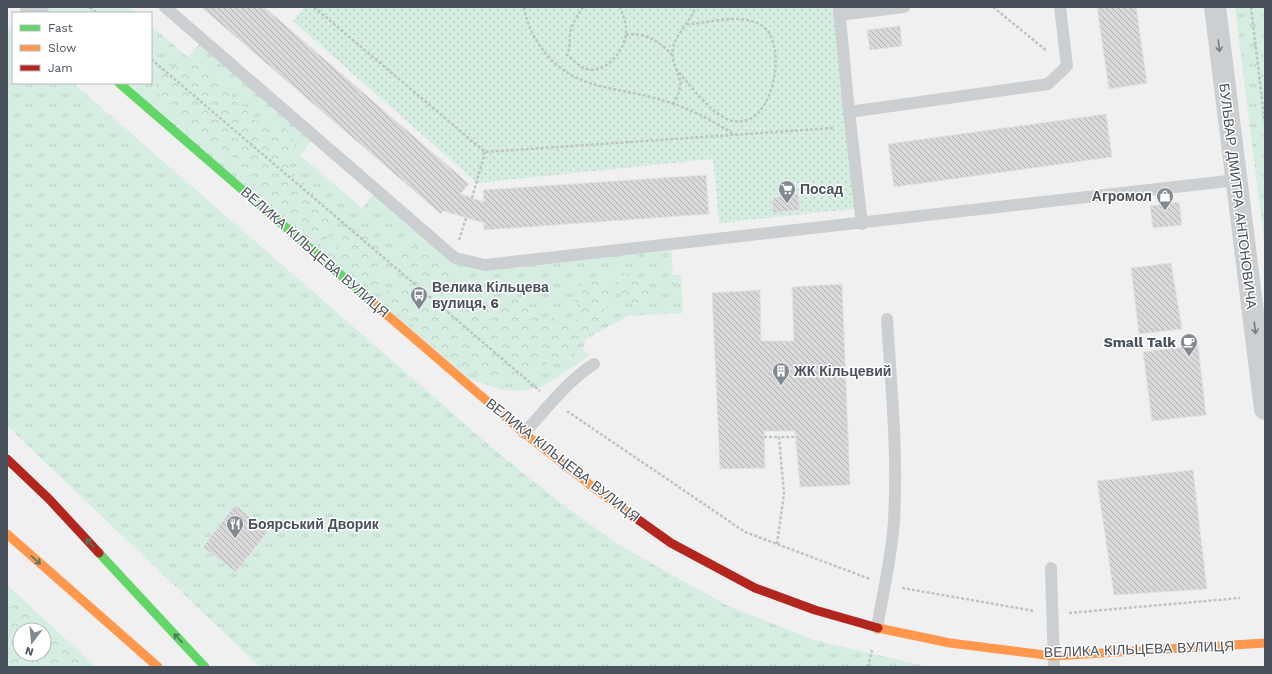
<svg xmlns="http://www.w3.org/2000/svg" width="1272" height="674" font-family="'Work Sans',sans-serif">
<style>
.grass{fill:url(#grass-tufts)}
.forest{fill:url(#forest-crowns);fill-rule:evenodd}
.park{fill:url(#park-dots)}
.building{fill:url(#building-back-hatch);stroke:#e2e2e3}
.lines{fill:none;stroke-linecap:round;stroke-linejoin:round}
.path{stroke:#bbc5c2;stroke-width:2.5;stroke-dasharray:3 2;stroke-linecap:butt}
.lane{stroke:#cccfd1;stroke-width:12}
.street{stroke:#cccfd1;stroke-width:22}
.fast{stroke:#63d668;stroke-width:9}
.slow{stroke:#ff974d;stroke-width:9}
.jam{stroke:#b3261e;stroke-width:9}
.oneway{stroke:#767d85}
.oneway2{stroke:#507960}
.labels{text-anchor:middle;stroke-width:3;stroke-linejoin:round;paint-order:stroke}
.poi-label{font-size:14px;font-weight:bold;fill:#48515c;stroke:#fff;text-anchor:start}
.street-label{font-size:14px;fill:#48515c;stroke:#fff}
</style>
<defs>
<pattern id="grass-tufts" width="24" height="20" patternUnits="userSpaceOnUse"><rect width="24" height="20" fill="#d6eee1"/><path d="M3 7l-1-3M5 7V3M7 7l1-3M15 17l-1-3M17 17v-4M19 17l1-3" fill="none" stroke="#b9cec3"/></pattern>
<pattern id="forest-crowns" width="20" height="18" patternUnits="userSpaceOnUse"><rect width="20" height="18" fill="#d6eee1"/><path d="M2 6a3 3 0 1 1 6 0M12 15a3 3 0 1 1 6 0" fill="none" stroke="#b9cec3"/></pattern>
<pattern id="park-dots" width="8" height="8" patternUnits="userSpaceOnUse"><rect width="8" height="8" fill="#d6eee1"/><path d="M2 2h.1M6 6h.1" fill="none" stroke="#b9cec3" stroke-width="1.8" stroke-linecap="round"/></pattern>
<pattern id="building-back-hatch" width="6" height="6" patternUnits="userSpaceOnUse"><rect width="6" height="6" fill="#d8d8da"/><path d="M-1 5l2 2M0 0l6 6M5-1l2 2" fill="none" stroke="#b1b2b4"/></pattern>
</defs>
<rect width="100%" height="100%" fill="#f1f0f0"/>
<path class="grass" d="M31,7H129L136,13H38Z
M1235,7H1265V249Z
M7,26L13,31V83H73L501,455L570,510L621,546L726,605L814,640L929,667H260L7,426Z
M151,26L188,57L203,40L315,137L300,155L362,208L377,190L455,258L485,265L671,245L673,275H681L683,313L628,316L586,339L583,348L589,356L544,386L521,391L503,390L457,375L119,83H151Z"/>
<path class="forest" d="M60,7H118L117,10L119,13H66Z
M198,62L210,65L224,82L235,102L247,108L255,120L264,123L284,125L287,131L293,133C294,144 296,151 288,159L290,170L301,180L332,213L333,228L326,239L318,244L253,187L248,170L240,161L219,150L202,133L189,132L162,106L159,92L155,81L159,70L172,66L187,67Z
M354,228L374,237L382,246L381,260L382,271L378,285H368L333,258L341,234L345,230Z
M412,243L450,266L457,278L479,296L486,306L495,309L511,295L527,300L531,309L540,318L553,317L565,325L575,324L581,311V305L575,302L574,292C585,278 594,278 611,284L617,295L611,303L604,309L597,326L578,344L574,356L568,359L560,357L551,360L543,366L517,380L503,381L481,374L464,370L382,300L383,294L393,288L411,286L413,279L405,268L396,261L394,253L405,246Z
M616,267L620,268L622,273C633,275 642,277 647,288H656L661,282L670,276L674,277V283L669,289L653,294L648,299L641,300L636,305C620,299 626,298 619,287C617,283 613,280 611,277L612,271Z
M7,585L96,667H7ZM20,630H44V654H20Z"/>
<path class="park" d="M305,7H841L862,208L719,223L713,159L477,183L293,21Z"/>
<path class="building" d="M201,7H264L469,184L460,194L484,202L483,190L706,175L709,214L484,230V223L444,211L441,214Z
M1097,7H1136L1147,83L1109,89Z
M900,26L902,46L870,50L867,30Z
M1106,114L1112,157L894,187L888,144Z
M798,194L800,210L773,213L772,198Z
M1179,202L1182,225L1153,228L1150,206Z
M1171,263L1182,329L1139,334L1131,268Z
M842,284L850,485L800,487L795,431H764L765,468L720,469L712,293L760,290L761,341H794L792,287Z
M1198,345L1206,415L1152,421L1143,352Z
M1193,470L1207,589L1114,595L1097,481Z
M235,505L268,531L236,572L203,547Z"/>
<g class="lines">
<path class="path" d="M90,7L97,13
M314,7L485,152L833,128
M524,7C527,24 531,32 540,46C570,90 613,86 658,99C684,106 711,119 733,134
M583,7C578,15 572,23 570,33C569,41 571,48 567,55C574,60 579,67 587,69C606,74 624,51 626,34C627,23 623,16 620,7
M993,7L1047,51
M1251,7L1265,125
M626,35C643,31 661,42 672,55
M151,59L540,391
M676,69C688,83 712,114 729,120C774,135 790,41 761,25C738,12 710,24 686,24
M673,104C691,76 669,72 673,48C675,37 683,30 688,21C691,17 693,12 696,7
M472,198L485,152
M459,240L466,218
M567,411L745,532L870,579
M764,437H779
M777,544L784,494L779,437H796
M902,588L1035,611
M1069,613L1240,598
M868,667L872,650"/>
<path class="lane" d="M165,7L455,258L485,265L1237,180
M839,7L849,112L1048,84L1067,66L1060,7
M839,15L904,7
M849,112L862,224
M524,433C546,410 567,381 594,364
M1051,568L1054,667
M877,628C883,592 892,556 894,520C898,453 891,385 887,319"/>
<path class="street" d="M31,7L38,13
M1215,7L1265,409"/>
<path class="fast" d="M119,83L372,302
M99,553L205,667"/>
<path class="slow" d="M372,302L524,433L593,487L633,516
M7,534L158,667
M878,628L950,643L1053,656L1265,643"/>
<path class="jam" d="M7,459L49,499L99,553
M633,516L671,543L755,588L815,610L878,628"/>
</g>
<defs><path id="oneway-shaft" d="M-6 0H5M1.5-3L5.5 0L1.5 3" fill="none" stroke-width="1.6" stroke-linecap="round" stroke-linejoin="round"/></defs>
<g class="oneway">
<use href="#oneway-shaft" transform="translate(1219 46) rotate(83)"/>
<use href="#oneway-shaft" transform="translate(1255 328) rotate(83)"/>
</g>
<g class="oneway2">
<use href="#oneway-shaft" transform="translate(90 543) rotate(-133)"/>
<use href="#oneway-shaft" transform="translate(36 560) rotate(41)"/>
<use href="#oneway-shaft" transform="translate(178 638) rotate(-133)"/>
</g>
<defs>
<g id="supermarket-pin" transform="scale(0.9)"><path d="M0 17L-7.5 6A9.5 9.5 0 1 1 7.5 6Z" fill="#838990" stroke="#fff"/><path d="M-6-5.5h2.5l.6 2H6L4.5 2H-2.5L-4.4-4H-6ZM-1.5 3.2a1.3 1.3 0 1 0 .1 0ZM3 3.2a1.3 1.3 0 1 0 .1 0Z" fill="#fff"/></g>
<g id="shop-pin" transform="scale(0.9)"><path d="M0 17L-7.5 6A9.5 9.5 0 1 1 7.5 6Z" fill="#838990" stroke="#fff"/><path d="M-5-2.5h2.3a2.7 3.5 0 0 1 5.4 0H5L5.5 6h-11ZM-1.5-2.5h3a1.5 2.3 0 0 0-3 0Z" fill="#fff"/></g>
<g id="bus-pin" transform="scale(0.9)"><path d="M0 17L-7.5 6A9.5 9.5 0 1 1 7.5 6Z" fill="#838990" stroke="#fff"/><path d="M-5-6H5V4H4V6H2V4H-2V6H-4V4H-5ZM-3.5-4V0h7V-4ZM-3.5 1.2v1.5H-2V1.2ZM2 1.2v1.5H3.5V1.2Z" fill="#fff"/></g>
<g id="cafe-pin" transform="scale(0.9)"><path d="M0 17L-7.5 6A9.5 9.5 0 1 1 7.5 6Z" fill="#838990" stroke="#fff"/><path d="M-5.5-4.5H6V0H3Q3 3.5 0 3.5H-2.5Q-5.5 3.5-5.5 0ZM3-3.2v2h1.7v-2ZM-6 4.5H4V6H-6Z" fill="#fff"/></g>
<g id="building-pin" transform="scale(0.9)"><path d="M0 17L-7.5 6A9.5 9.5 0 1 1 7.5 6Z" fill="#838990" stroke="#fff"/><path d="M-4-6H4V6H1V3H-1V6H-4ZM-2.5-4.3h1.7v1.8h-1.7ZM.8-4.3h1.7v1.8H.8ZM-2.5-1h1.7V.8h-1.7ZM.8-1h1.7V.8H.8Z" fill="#fff"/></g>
<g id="restaurant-pin" transform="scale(0.9)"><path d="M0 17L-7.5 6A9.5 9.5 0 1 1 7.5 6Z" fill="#838990" stroke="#fff"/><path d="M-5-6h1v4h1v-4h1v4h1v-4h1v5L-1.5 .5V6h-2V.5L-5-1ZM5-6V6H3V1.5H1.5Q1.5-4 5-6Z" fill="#fff"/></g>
</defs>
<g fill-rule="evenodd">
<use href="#supermarket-pin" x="787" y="189"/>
<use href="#shop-pin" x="1165" y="196"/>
<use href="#bus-pin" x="419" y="295"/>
<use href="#cafe-pin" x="1189" y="342"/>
<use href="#building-pin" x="781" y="371"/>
<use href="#restaurant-pin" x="235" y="524"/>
</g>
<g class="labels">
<g class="poi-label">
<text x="800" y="194">Посад</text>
<text x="1152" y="201" text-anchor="end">Агромол</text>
<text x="432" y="292">Велика Кільцева<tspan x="432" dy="16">вулиця, 6</tspan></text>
<text x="1176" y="347" text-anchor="end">Small Talk</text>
<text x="794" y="376">ЖК Кільцевий</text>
<text x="248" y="529">Боярський Дворик</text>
</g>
<g class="street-label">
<text transform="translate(1238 196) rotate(83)" y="5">БУЛЬВАР ДМИТРА АНТОНОВИЧА</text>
<text transform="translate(315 252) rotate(41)" y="5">ВЕЛИКА КІЛЬЦЕВА ВУЛИЦЯ</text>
<text transform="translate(563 460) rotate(38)" y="5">ВЕЛИКА КІЛЬЦЕВА ВУЛИЦЯ</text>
<text transform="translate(1139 649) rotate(-2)" y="5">ВЕЛИКА КІЛЬЦЕВА ВУЛИЦЯ</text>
</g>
</g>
<rect width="1272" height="674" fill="none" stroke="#48515c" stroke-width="16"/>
<rect x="12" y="12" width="140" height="72" fill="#ffffff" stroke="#b6b9be"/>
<rect x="20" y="25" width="20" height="6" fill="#63d668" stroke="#b6b9be"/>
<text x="48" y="32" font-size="12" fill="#48515c">Fast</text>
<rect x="20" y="45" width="20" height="6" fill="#ff974d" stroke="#b6b9be"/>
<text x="48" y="52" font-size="12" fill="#48515c">Slow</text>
<rect x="20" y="65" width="20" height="6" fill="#b3261e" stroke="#b6b9be"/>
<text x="48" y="72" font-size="12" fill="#48515c">Jam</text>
<g transform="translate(32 642) rotate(196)"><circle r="19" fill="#ffffff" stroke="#b6b9be"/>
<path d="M0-3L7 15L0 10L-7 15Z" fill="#838990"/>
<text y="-6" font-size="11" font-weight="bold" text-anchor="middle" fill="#48515c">N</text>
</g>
</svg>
